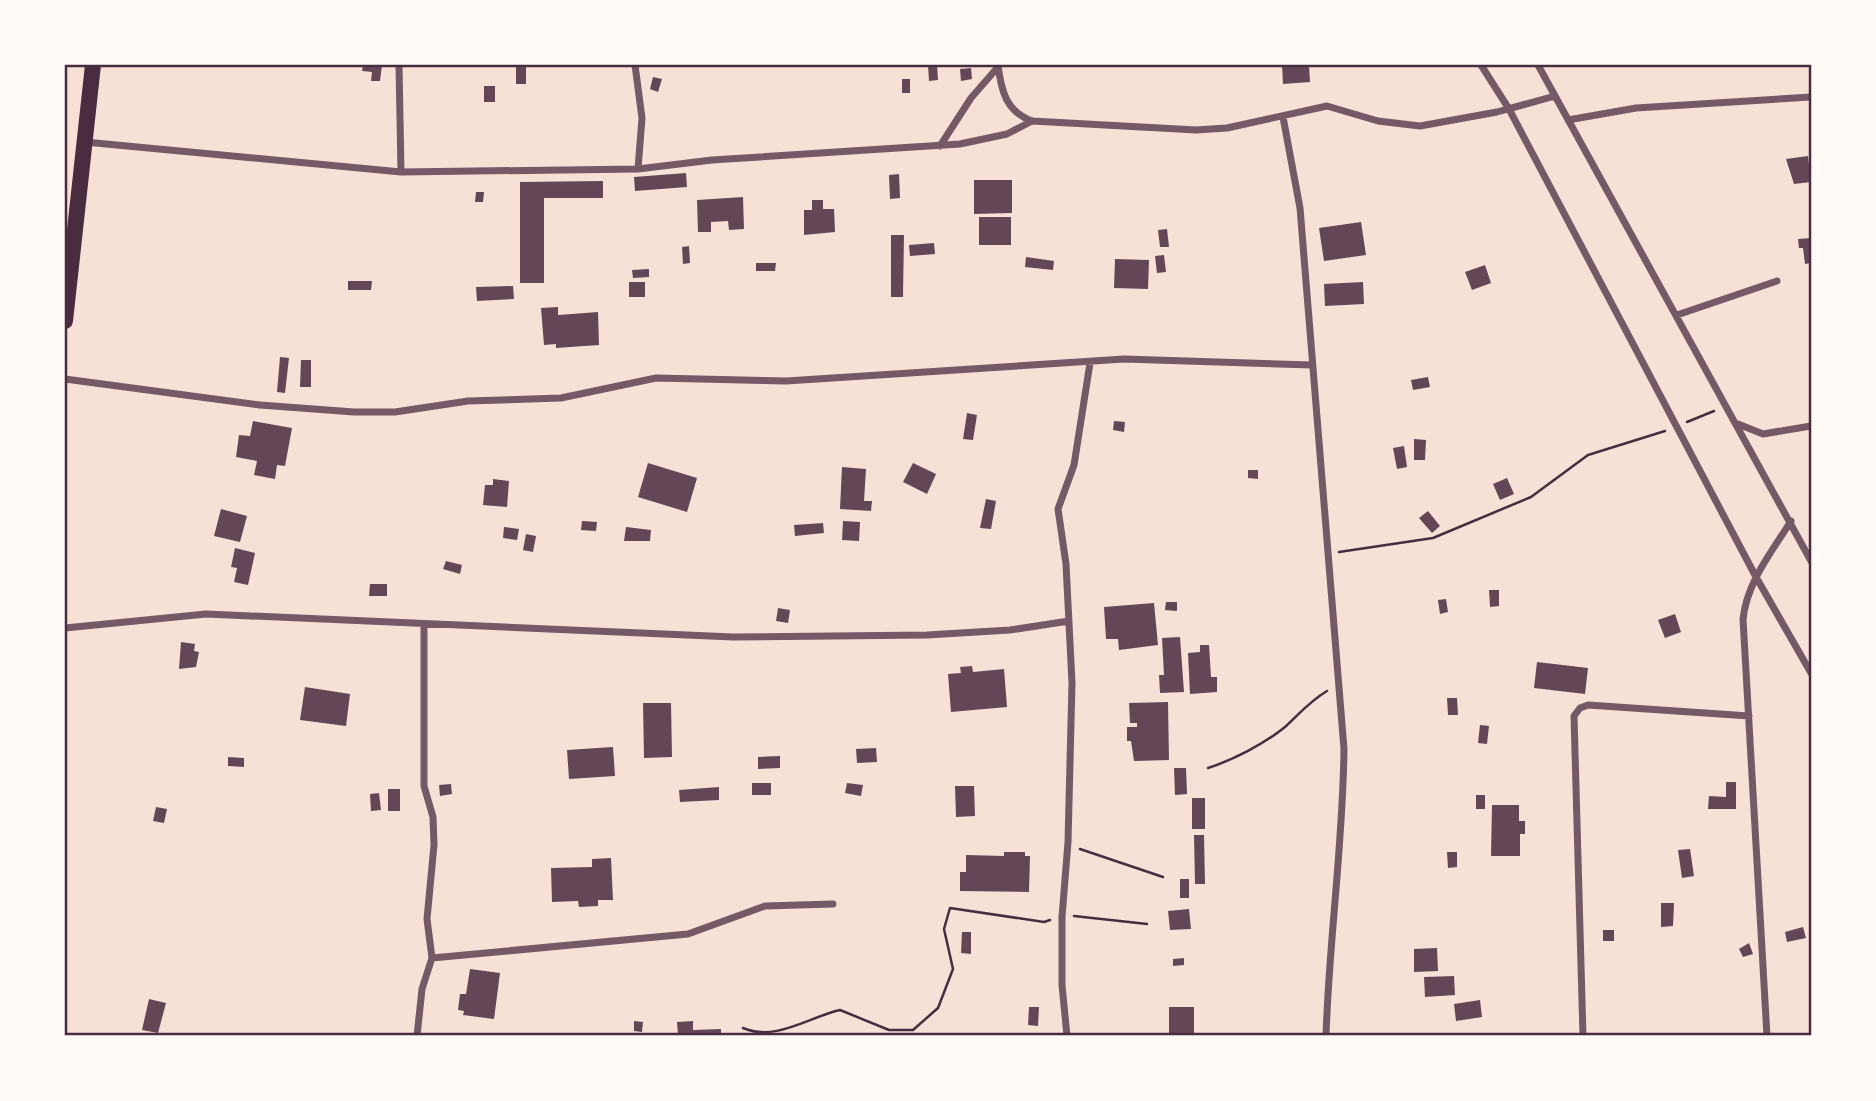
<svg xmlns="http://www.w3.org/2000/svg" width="1876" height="1101" font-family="'DM Sans',sans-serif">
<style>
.building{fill:#644757}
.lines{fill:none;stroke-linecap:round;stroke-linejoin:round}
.path{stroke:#4a2c40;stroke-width:2.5}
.minor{stroke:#755966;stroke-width:7}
.trunk{stroke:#4a2c40;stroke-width:16}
.neatline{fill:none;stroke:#4a2c40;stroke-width:2.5}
</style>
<rect width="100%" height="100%" fill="#f7e1d7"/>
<path class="building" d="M363,65H382L380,81H371L372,72L362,71Z
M516,65H526V84H516Z
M928,65H937L938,80L929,81Z
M1282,65H1309L1310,82L1283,84Z
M971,68L972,79L961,81L960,69Z
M653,77L662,79L658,92L650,89Z
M902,79H910V93H902Z
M484,86H495V102H484Z
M1808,156L1811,182L1794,184L1786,159Z
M686,173L687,187L635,191L634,177Z
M899,174L900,198L890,199L889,175Z
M974,180H1012V213L974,214Z
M603,181V198H544V283H520V182Z
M476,192H484L483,202H475Z
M743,197L744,229L729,230L728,221L711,222V232H698L697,200Z
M812,200H823V209H834L835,232L804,235V210H812Z
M979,217H1011V245H979Z
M1361,222L1366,255L1324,261L1319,228Z
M1167,229L1169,247H1160L1158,230Z
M891,235H904L903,297H891Z
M1811,238V263L1805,264L1803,248H1799L1798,239Z
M934,243L935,254L910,256L909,245Z
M689,246L690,263L683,264L682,247Z
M1164,255L1166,272L1157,273L1155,256Z
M1026,257L1054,261L1053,270L1025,267Z
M1115,259L1149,260L1148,289L1114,288Z
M756,263H776L775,271H756Z
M1485,265L1491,283L1472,290L1465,272Z
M649,269V277L633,278L632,270Z
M348,281H372L371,290H348Z
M629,282H645V297H629Z
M1363,282L1364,304L1325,306L1324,284Z
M513,286L514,299L477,301L476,287Z
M558,307V315L598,312L599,345L556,348V344L544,345L541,308Z
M280,357L289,358L285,393L277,392Z
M301,360H311V387H300Z
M1428,377L1430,387L1413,390L1411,380Z
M967,413L977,415L973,440L963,439Z
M253,421L292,428L285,466L277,465L275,479L254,475L257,461L236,457L239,435L250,436Z
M1114,421L1125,422L1124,432L1113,430Z
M1414,439L1426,440L1425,460H1414Z
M1404,446L1407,467L1397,469L1393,448Z
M648,463L697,478L687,512L638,497Z
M913,463L936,474L927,494L903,482Z
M842,467L866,469L864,501H872L871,511L840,509Z
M1248,470H1258V479L1248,478Z
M1507,478L1514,494L1500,500L1493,484Z
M493,479L509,481L507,507L483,505L485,485H493Z
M986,499L996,501L991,529L980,528Z
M221,509L247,516L240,542L214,536Z
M1428,511L1440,526L1432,533L1419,518Z
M582,521L597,522L596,531L581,530Z
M843,521L860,522L859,541L842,540Z
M823,523L824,533L795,536L794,525Z
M504,527L519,529L517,540L503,538Z
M626,527L651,530L650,541H624Z
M526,534L536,536L533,552L523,550Z
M235,548L255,553L248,585L234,582L237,568L231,567Z
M446,561L462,565L460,574L443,569Z
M370,584H387V596H369Z
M1489,590H1499V606L1490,607Z
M1446,599L1448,612L1440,614L1438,600Z
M1166,602H1177V611L1165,610Z
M1154,603L1158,645L1119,650L1118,639H1106L1104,607Z
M778,608L790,610L788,623L776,621Z
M1675,614L1681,632L1665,638L1658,620Z
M1180,637L1184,692L1160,693L1159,675H1164L1162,638Z
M181,642L195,644L194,651L199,652L196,667L179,669Z
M1200,645H1209L1211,677H1217V692L1190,694L1188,653L1200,652Z
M1537,662L1588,668L1585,694L1534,688Z
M972,666L973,672L1004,669L1007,707L951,712L948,674L961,673L960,667Z
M305,687L350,694L346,726L300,720Z
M1447,698H1457L1458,715H1448Z
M1168,702L1169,760L1134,761L1131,741H1127V727H1137V723H1130L1129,703Z
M643,703H671L672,757L644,758Z
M1480,725L1489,726L1487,744L1478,743Z
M613,747L615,776L569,779L567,750Z
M876,748L877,762L857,763L856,749Z
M780,756V768L758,769V757Z
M228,757L244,758V767L228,766Z
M1174,768H1186L1187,794L1175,795Z
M1726,782H1736V809H1708L1709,796L1726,797Z
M752,783H771V795H752Z
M847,783L863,785L861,796L845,793Z
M451,784L452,794L440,796L439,785Z
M955,786H974L975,816L956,817Z
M719,787V800L680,802L679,790Z
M388,789H400V811H388Z
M379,793L381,810L371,811L370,794Z
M1476,795H1485V809H1476Z
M1192,798H1205V829H1192Z
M1492,805H1519V821H1525V834H1520V856H1491Z
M156,807L167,809L164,823L153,821Z
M1194,835H1204L1205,884H1195Z
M1690,849L1694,876L1682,878L1678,850Z
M1004,852H1025V856H1030L1029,892L960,891V872H966V855L1004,856Z
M1447,852H1457V867L1448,868Z
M611,858L613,900H598V906L579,907L578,901L552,902L551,868L592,867V859Z
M1180,879H1189V898H1180Z
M1661,903H1674L1673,926L1661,927Z
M1189,909L1191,929L1170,930L1168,911Z
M1803,927L1806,938L1787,942L1785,932Z
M1603,930H1614V941H1603Z
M962,932H971V954L961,953Z
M1749,943L1753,954L1743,957L1739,949Z
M1437,948L1438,971L1414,972V949Z
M1184,958V965L1173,966V959Z
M470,969L500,973L494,1019L463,1015L464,1011L458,1010L460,994H466Z
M1454,976L1455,995L1425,997L1424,977Z
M149,999L166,1003L158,1033L142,1030Z
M1480,1000L1482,1017L1456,1021L1454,1004Z
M1029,1007H1039L1038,1026L1028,1025Z
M1169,1007H1194V1036H1164L1165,1033H1169Z
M634,1021L643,1022L642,1032L634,1031Z
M693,1021V1030L721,1029V1036H678L677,1022Z"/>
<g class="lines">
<path class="path" d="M1687,422L1714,411
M1339,552L1433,538L1531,497L1588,455L1665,431
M1208,768C1233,760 1264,744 1285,727C1299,714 1310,701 1327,691
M1080,849L1163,877
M1074,916L1147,924
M743,1028C775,1042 809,1017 840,1010L889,1030H913L938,1008L953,969L944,929L950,908L1044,922L1050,920"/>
<path class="minor" d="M399,65L401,172
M635,65L642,118L638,169
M998,65C1001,90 1006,112 1032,121L1196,130L1227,128L1327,106L1378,121L1420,126L1497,112L1555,96
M1481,65L1509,109L1756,577L1811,673
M1538,65L1811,561
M1283,117L1300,208L1344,749C1343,845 1329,940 1326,1036
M1568,120L1636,108L1811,97
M85,142L401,172L638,169L712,160L960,144L1007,134L1032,121
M940,146L971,98L998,67
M1677,315L1777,281
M65,379L260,405L354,412H395L468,401L561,398L656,378L786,381L1124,359L1312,365
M1738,424L1763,434L1811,426
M65,628L206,614L733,637L927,635L1010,630L1069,621
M432,958L688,934L765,906L833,904
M417,1036L422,989L432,958L427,919L434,845L433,817L424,786V626
M1067,1036L1062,985V917L1068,842L1072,683L1066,564L1058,509L1074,465L1090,363
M1583,1036L1574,716L1580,708L1588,705L1749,716
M1767,1036L1743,619C1747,582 1771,553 1791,521"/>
<path class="trunk" d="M65,321L93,65"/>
</g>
<rect width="1876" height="1101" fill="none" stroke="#fffaf5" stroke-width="133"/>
<rect x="66" y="66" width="1744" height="968" class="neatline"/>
</svg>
